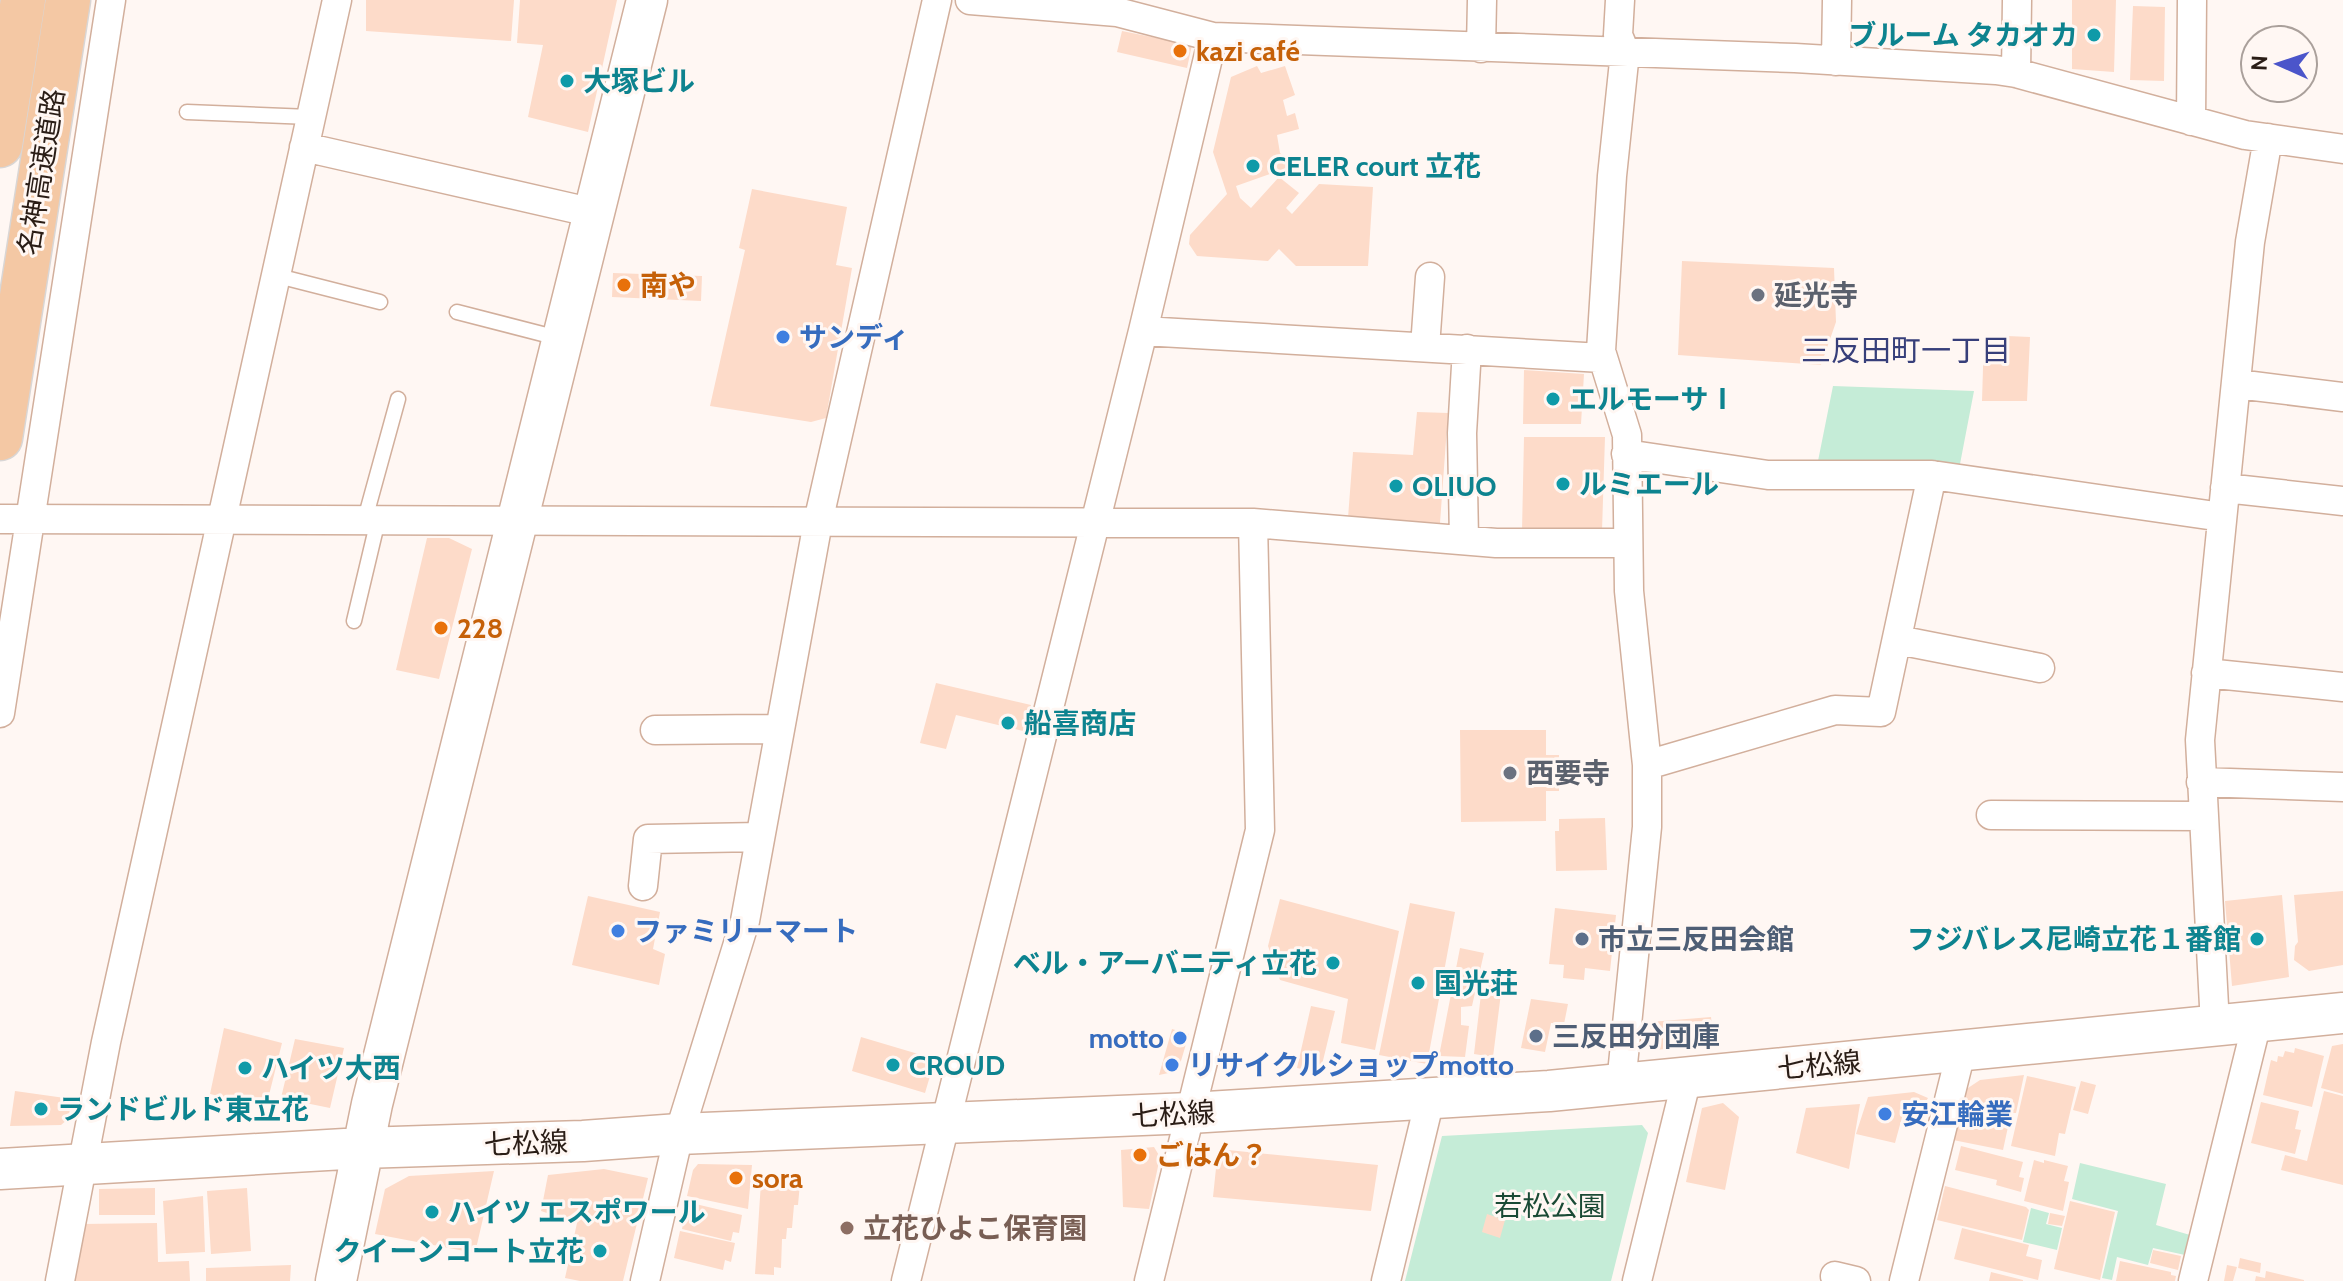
<svg xmlns="http://www.w3.org/2000/svg" width="2343" height="1281" font-family="Cabin,'Noto Sans JP',sans-serif">
<style>
.green{fill:#c5ecd7}
.building{fill:#fddbc9}
.lines{fill:none;stroke-linecap:round;stroke-linejoin:round}
.lane-casing{stroke:#d2af9c;stroke-width:17}
.street-casing{stroke:#d2af9c;stroke-width:31}
.secondary-casing{stroke:#d2af9c;stroke-width:43}
.highway-casing{stroke:#d9d6d5;stroke-width:47}
.lane{stroke:#fff;stroke-width:14}
.street{stroke:#fff;stroke-width:28}
.secondary{stroke:#fff;stroke-width:40}
.highway{stroke:#f4c8a4;stroke-width:44}
.culture-dot{fill:#0f9aa8;stroke:#fff7f3;stroke-width:3}
.food-dot{fill:#e8710a;stroke:#fff7f3;stroke-width:3}
.worship-dot{fill:#6b7280;stroke:#fff7f3;stroke-width:3}
.shop-dot{fill:#3f7fe0;stroke:#fff7f3;stroke-width:3}
.service-dot{fill:#5c6f8a;stroke:#fff7f3;stroke-width:3}
.education-dot{fill:#8d6e63;stroke:#fff7f3;stroke-width:3}
.labels{text-anchor:middle;stroke-width:6;stroke-linejoin:round;paint-order:stroke}
.culture-label{font-size:28px;font-weight:bold;fill:#0d838f;stroke:#fff7f3;text-anchor:start}
.food-label{font-size:28px;font-weight:bold;fill:#c56008;stroke:#fff7f3;text-anchor:start}
.street-label{font-size:28px;fill:#2a1d16;stroke:#fff7f3}
.worship-label{font-size:28px;font-weight:bold;fill:#5b616d;stroke:#fff7f3;text-anchor:start}
.shop-label{font-size:28px;font-weight:bold;fill:#366cbe;stroke:#fff7f3;text-anchor:start}
.service-label{font-size:28px;font-weight:bold;fill:#4e5e75;stroke:#fff7f3;text-anchor:start}
.park-label{font-size:28px;fill:#1a4a35;stroke:#fff7f3}
.education-label{font-size:28px;font-weight:bold;fill:#785e54;stroke:#fff7f3;text-anchor:start}
.neighbourhood-label{font-size:30px;fill:#373f7a;stroke:#fff7f3}
</style>
<rect width="100%" height="100%" fill="#fff7f3"/>
<path class="green" d="M1833,386L1974,391L1960,464L1818,461Z
M1642,1125L1648,1133L1611,1281H1405L1442,1136Z
M2080,1163L2166,1184L2156,1225L2190,1235L2185,1255L2153,1248L2148,1265L2117,1257L2112,1280L2102,1278L2118,1211L2072,1199Z
M2031,1208L2049,1213L2046,1224L2062,1228L2057,1250L2023,1242Z"/>
<path class="building" d="M366,0H514L511,41L366,31Z
M520,0H617L588,132L528,117L543,45L517,43Z
M2072,0H2116L2114,72L2072,69Z
M2133,6L2165,7L2164,81L2130,80Z
M1122,31L1192,45L1187,68L1117,52Z
M1257,66L1261,73L1285,66L1295,95L1283,100L1287,116L1295,113L1299,129L1277,135L1280,153L1291,162L1284,169L1236,186L1240,198L1251,208L1279,177L1299,193L1286,208L1292,214L1319,184L1373,187L1368,266H1296L1279,249L1268,261L1197,256L1189,244L1190,235L1227,194L1213,152L1231,77Z
M752,189L847,207L836,265L852,268L826,418L811,422L710,406L745,250L739,248Z
M1682,261L1834,268L1836,322L1821,365L1678,355Z
M613,273L702,276L701,301L612,297Z
M1984,335L2030,337L2027,401H1982Z
M1524,370L1584,374L1581,424H1523Z
M1417,412L1448,413L1440,523L1348,518L1353,452L1413,455Z
M1524,437H1605L1602,531H1522Z
M427,538H449L472,549L439,679L396,670Z
M936,683L1031,705L1023,731L956,715L946,749L920,743Z
M1460,730H1546V755H1559V791H1546V821L1461,822Z
M1605,818L1607,870L1556,871L1555,831H1559V819Z
M2343,891V965L2309,971L2294,960L2295,946L2298,942L2294,895Z
M2282,895L2289,977L2232,986L2225,901Z
M588,896L660,912L653,949L665,954L659,985L572,965Z
M1280,899L1399,931L1375,1050L1341,1043L1348,999L1280,980L1268,946Z
M1410,903L1455,912L1427,1064L1379,1055Z
M1555,908L1616,915L1610,971L1585,968L1584,980L1563,978L1564,965L1549,964Z
M1460,948L1484,953L1472,1006L1461,1007V1025L1469,1026L1465,1057L1439,1056Z
M1483,977H1503L1493,1057L1474,1054Z
M1531,999L1568,1004L1564,1024L1551,1023L1545,1052L1521,1048Z
M1311,1006L1335,1011L1320,1073L1297,1068Z
M1711,1017L1714,1045L1653,1050L1650,1022Z
M224,1028L282,1043L266,1107L210,1094Z
M1172,1029L1189,1034L1178,1071L1159,1075Z
M861,1037L935,1059L925,1093L852,1071Z
M295,1039L344,1048L330,1108L281,1098Z
M2343,1044V1094L2321,1088L2332,1046Z
M2295,1048L2324,1056L2312,1107L2263,1095L2271,1060L2277,1062L2278,1056L2283,1057L2285,1051L2294,1053Z
M2024,1075L2016,1113H2011L2003,1150L1953,1140L1965,1090L1980,1080Z
M2027,1076L2076,1087L2065,1134L2059,1133L2055,1156L2011,1146Z
M2081,1081L2096,1085L2088,1114L2073,1110Z
M15,1091L72,1099L68,1119L61,1125L10,1126Z
M2324,1091L2343,1096V1185L2281,1170L2285,1155L2307,1161Z
M1914,1092L1928,1098L1919,1113L1904,1110L1895,1143L1856,1134L1868,1097Z
M2261,1102L2299,1111L2295,1129L2301,1130L2295,1154L2251,1143Z
M1723,1103L1739,1117L1725,1190L1686,1182L1702,1108Z
M1860,1104L1849,1169L1796,1153L1806,1108Z
M1961,1146L2023,1162L2019,1177L2024,1178L2021,1192L1996,1185L1997,1180L1955,1170Z
M1154,1147L1160,1157L1149,1209L1123,1207L1121,1150Z
M1218,1149L1378,1165L1371,1211L1213,1197Z
M2034,1160L2044,1163V1160L2068,1166L2064,1181L2069,1182L2063,1211L2024,1201Z
M698,1164L752,1165L748,1209L687,1196L693,1170Z
M604,1169L648,1178L623,1281H580L565,1278L577,1223L541,1211L548,1175Z
M494,1171L475,1253L375,1234L385,1189L409,1176Z
M761,1182L800,1183L798,1205H794L792,1228H787L786,1239H782L781,1268L774,1267V1275L755,1274Z
M1945,1186L2026,1207L2029,1210L2022,1240L1937,1220Z
M155,1188V1215H99V1189Z
M247,1188L251,1251L211,1254L207,1191Z
M203,1196L205,1252L166,1254L163,1201Z
M2070,1201L2115,1212L2100,1280L2054,1269Z
M687,1202L742,1215L739,1233L733,1232L731,1241L682,1229Z
M2050,1213L2065,1216L2062,1226L2048,1224Z
M1487,1214L1505,1220L1500,1238L1482,1232Z
M157,1223L158,1262L189,1261L190,1281H73L82,1224Z
M1962,1228L2029,1245L2026,1256L2042,1260L2038,1280L1954,1259Z
M680,1231L735,1243L731,1262L725,1260L723,1270L674,1258Z
M2153,1250L2181,1256L2178,1270L2150,1263Z
M2240,1258L2261,1263L2260,1273L2238,1268Z
M2120,1261L2171,1272V1275L2176,1276L2175,1281H2116Z
M291,1265L290,1281H206V1268Z
M2227,1265L2237,1267L2233,1281H2224Z
M2266,1271L2304,1280V1281H2255L2256,1276L2265,1278Z
M1991,1272L2023,1280V1281H1989Z"/>
<g class="lines">
<g class="lane-casing">
<path id="lane" d="M187,112L310,117
M278,276L380,302
M457,312L558,338
M365,519L398,399
M354,621L378,520"/>
</g>
<g class="street-casing">
<path id="street" d="M970,0L1117,12L1213,37L1795,58L1996,70L2016,73L2245,135L2343,149
M1620,0L1618,35L1625,52L1612,176L1601,351L1627,435L1629,591L1647,765V827L1621,1084
M1481,48L1482,0
M1836,61L1837,0
M2016,73L2017,0
M2191,121L2192,0
M304,147L594,213
M1143,331L1602,358
M1425,347L1430,277
M2237,384L2343,397
M1626,454L1768,475H1932L2222,517
M2225,488L2343,501
M0,519L1253,523L1496,543H1627
M1464,539L1462,433L1467,349
M1898,640L2040,668
M2206,673L2343,687
M0,713L111,0
M655,730L779,729
M1647,765L1835,710L1881,712L1932,475
M2201,782L2343,787
M1991,815L2203,816
M643,886L648,839L760,837
M2215,1025L2200,740L2250,242L2268,138
M1835,1276L1856,1281
M60,1281L106,1042L337,0
M645,1281L679,1134L745,921L818,522L937,0
M906,1281L1143,331L1213,37
M1149,1281L1260,830L1253,523
M1386,1281L1430,1099
M1637,1281L1687,1078
M1904,1281L1961,1052
M2193,1281L2257,1022"/>
</g>
<g class="secondary-casing">
<path id="secondary" d="M0,1169L362,1148L583,1141L679,1134L1190,1113L1549,1091L2343,1013
M336,1281L372,1104L647,0"/>
</g>
<g class="highway-casing">
<path id="highway" d="M0,145L23,0
M0,438L68,0"/>
</g>
<use href="#lane" class="lane"/>
<use href="#street" class="street"/>
<use href="#secondary" class="secondary"/>
<use href="#highway" class="highway"/>
</g>
<g class="culture-dot">
<circle cx="2094" cy="35" r="8"/>
<circle cx="567" cy="81" r="8"/>
<circle cx="1253" cy="166" r="8"/>
<circle cx="1553" cy="399" r="8"/>
<circle cx="1563" cy="484" r="8"/>
<circle cx="1396" cy="486" r="8"/>
<circle cx="1008" cy="723" r="8"/>
<circle cx="2257" cy="939" r="8"/>
<circle cx="1333" cy="963" r="8"/>
<circle cx="1418" cy="983" r="8"/>
<circle cx="893" cy="1065" r="8"/>
<circle cx="245" cy="1068" r="8"/>
<circle cx="41" cy="1109" r="8"/>
<circle cx="432" cy="1212" r="8"/>
<circle cx="600" cy="1251" r="8"/>
</g>
<g class="food-dot">
<circle cx="1180" cy="51" r="8"/>
<circle cx="624" cy="285" r="8"/>
<circle cx="441" cy="628" r="8"/>
<circle cx="1140" cy="1155" r="8"/>
<circle cx="736" cy="1178" r="8"/>
</g>
<g class="worship-dot">
<circle cx="1758" cy="295" r="8"/>
<circle cx="1510" cy="773" r="8"/>
</g>
<g class="shop-dot">
<circle cx="783" cy="337" r="8"/>
<circle cx="618" cy="931" r="8"/>
<circle cx="1180" cy="1038" r="8"/>
<circle cx="1172" cy="1065" r="8"/>
<circle cx="1885" cy="1114" r="8"/>
</g>
<g class="service-dot">
<circle cx="1582" cy="939" r="8"/>
<circle cx="1536" cy="1036" r="8"/>
</g>
<circle class="education-dot" cx="847" cy="1228" r="8"/>
<g class="labels">
<g class="culture-label">
<text x="2078" y="45" text-anchor="end">ブルーム タカオカ</text>
<text x="583" y="91">大塚ビル</text>
<text x="1269" y="176">CELER court 立花</text>
<text x="1569" y="409">エルモーサⅠ</text>
<text x="1579" y="494">ルミエール</text>
<text x="1412" y="496">OLIUO</text>
<text x="1024" y="733">船喜商店</text>
<text x="2241" y="949" text-anchor="end">フジバレス尼崎立花１番館</text>
<text x="1317" y="973" text-anchor="end">ベル・アーバニティ立花</text>
<text x="1434" y="993">国光荘</text>
<text x="909" y="1075">CROUD</text>
<text x="261" y="1078">ハイツ大西</text>
<text x="57" y="1119">ランドビルド東立花</text>
<text x="448" y="1222">ハイツ エスポワール</text>
<text x="584" y="1261" text-anchor="end">クイーンコート立花</text>
</g>
<g class="food-label">
<text x="1196" y="61">kazi café</text>
<text x="640" y="295">南や</text>
<text x="457" y="638">228</text>
<text x="1156" y="1165">ごはん？</text>
<text x="752" y="1188">sora</text>
</g>
<g class="street-label">
<text transform="translate(41 172) rotate(-81)" y="10">名神高速道路</text>
<text transform="translate(1819 1065) rotate(-5)" y="10">七松線</text>
<text transform="translate(1173 1114) rotate(-3)" y="10">七松線</text>
<text transform="translate(526 1143) rotate(-2)" y="10">七松線</text>
</g>
<g class="worship-label">
<text x="1774" y="305">延光寺</text>
<text x="1526" y="783">西要寺</text>
</g>
<g class="shop-label">
<text x="799" y="347">サンディ</text>
<text x="634" y="941">ファミリーマート</text>
<text x="1164" y="1048" text-anchor="end">motto</text>
<text x="1188" y="1075">リサイクルショップmotto</text>
<text x="1901" y="1124">安江輪業</text>
</g>
<g class="service-label">
<text x="1598" y="949">市立三反田会館</text>
<text x="1552" y="1046">三反田分団庫</text>
</g>
<g class="park-label">
<text x="1550" y="1216">若松公園</text>
</g>
<g class="education-label">
<text x="863" y="1238">立花ひよこ保育園</text>
</g>
<g class="neighbourhood-label">
<text x="1906" y="361">三反田町一丁目</text>
</g>
</g>
<g transform="translate(2279 64) rotate(273)"><circle r="38" fill="#fff7f3" stroke="#aaa09b" stroke-width="2"/>
<path d="M0-6L14 30L0 20L-14 30Z" fill="#4b55ca"/>
<text y="-12" font-size="22" font-weight="bold" text-anchor="middle" fill="#2a1d16">N</text>
</g>
</svg>
